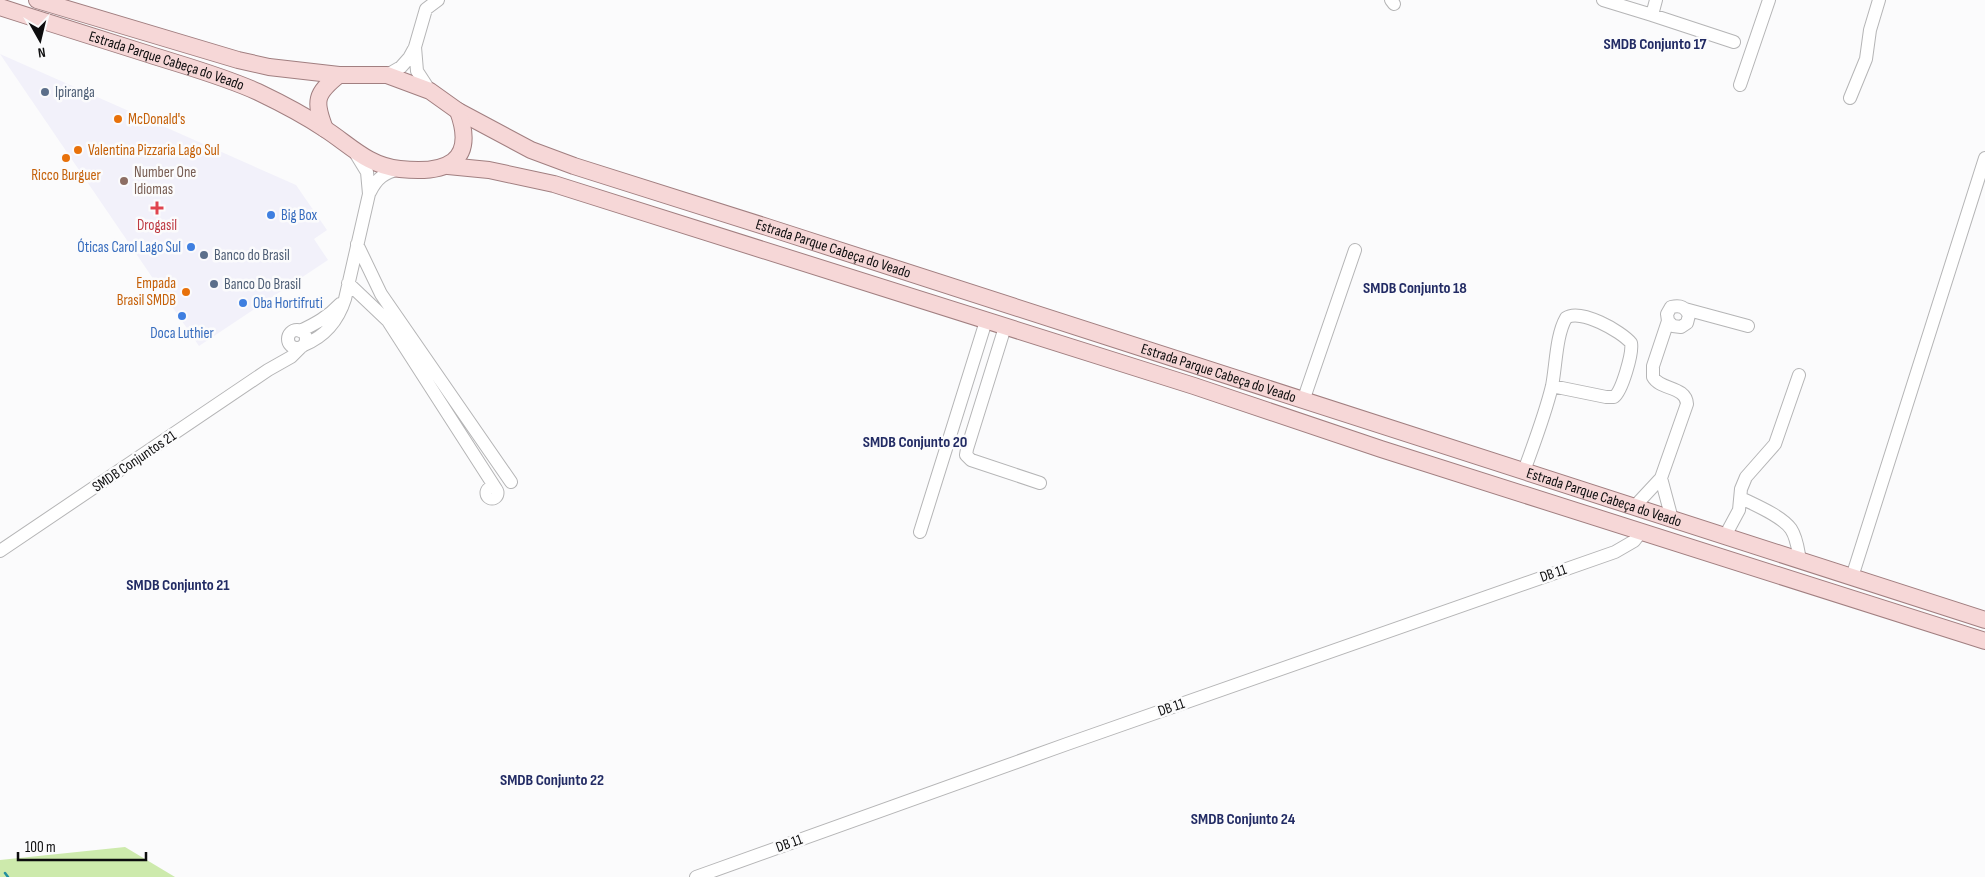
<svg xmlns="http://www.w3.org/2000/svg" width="1985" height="877" font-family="'Sofia Sans Condensed',sans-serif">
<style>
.built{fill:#f2f1fa}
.green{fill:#cdeaac}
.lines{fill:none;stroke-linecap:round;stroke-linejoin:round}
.stream{stroke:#218e9e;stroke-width:2.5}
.minor-casing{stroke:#b5b5b6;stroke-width:14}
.major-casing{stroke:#a17f80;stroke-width:18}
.minor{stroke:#fff;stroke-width:12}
.major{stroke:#f6d7d7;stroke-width:16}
.service-dot{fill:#5c6f8a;stroke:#fbfbfc;stroke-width:2}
.food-dot{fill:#e8710a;stroke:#fbfbfc;stroke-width:2}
.education-dot{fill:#8d6e63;stroke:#fbfbfc;stroke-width:2}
.health-dot{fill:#e0444e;stroke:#fbfbfc;stroke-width:2}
.shop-dot{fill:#3f7fe0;stroke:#fbfbfc;stroke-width:2}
.labels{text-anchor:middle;stroke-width:5;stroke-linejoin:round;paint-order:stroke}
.street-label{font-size:15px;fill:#0d0d0e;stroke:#fbfbfc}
.service-label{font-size:15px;fill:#4e5e75;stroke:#fbfbfc;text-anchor:start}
.food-label{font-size:15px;fill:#c56008;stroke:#fbfbfc;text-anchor:start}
.education-label{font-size:15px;fill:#785e54;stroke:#fbfbfc;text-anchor:start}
.shop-label{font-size:15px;fill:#366cbe;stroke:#fbfbfc;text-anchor:start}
.health-label{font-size:15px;fill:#be3a42;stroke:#fbfbfc}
.neighbourhood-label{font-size:16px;font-weight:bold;fill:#222b64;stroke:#fbfbfc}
</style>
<rect width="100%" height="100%" fill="#fbfbfc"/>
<path class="built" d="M0,54L296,185L327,230L314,239L328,260L199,346Z"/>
<path class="green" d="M125,847L175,877H0V860Z"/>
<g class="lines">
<path class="stream" d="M5,873L8,877"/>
<g class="minor-casing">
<path id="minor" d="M1391,0L1394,4
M1603,0L1652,15
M1656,0L1652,15L1734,42
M415,47L417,71L430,91
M387,75L401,67L409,58L415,47L426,9L438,0
M1740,85L1769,0
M1850,98L1866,59L1870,30L1879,0
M370,192C377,178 384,173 399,169
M357,244L381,294L511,482
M348,283L388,321L496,489
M1685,309L1748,326
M1005,327L967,449L966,455L971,460L1040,483
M288 339a9 9 0 1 1 18 0a9 9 0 1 1-18 0Z
M300,331C315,324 328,317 340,304
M304,345C326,336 338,321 345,299L369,194L367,172L356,154
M1303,401L1355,250
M1524,471C1534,443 1545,415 1552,386C1556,366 1556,335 1566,318C1580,308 1621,331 1631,343C1633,353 1622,391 1614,397H1606L1552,386
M1661,478L1672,519
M486.5 493a5.5 5.5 0 1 1 11 0a5.5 5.5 0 1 1-11 0Z
M1741,498C1755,505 1782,516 1791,529C1797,538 1798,550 1800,560
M1634,507L1661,478L1687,404C1686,386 1660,390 1653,377V366L1668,321L1667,314L1671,307C1681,305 1685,307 1689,315L1687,323L1681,327L1673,326L1668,321
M920,532L986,321
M1725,536L1739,510L1741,489L1746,477L1775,444L1799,375
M0,551L268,370L291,357L300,348
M1852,577L1985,158
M696,877L1067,744L1615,552L1634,541L1641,532"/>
</g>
<g class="major-casing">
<g id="major">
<path id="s1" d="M37,0L238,60L269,67L339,75H387L430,91L458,111L531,150L574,166L767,227L1985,620"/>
<path id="s2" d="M0,7C49,23 98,38 148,54C185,66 223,76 258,92C281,103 304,115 325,129C350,145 368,166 400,169C445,174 477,163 458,111"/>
<path d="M325,129C314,101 315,94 339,75"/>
<path d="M448,166L489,170L554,184L1194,386L1381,449L1985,641"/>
</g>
</g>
<use href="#minor" class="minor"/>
<use href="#major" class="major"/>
</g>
<g class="service-dot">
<circle cx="45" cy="92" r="5"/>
<circle cx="204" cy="255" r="5"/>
<circle cx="214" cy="284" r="5"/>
</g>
<g class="food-dot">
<circle cx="118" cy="119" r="5"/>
<circle cx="78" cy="150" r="5"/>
<circle cx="66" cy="158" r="5"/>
<circle cx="186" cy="292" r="5"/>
</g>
<circle class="education-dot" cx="124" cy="181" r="5"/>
<path class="health-dot" d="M154.5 200.5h5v5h5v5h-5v5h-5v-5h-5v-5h5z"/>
<g class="shop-dot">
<circle cx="271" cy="215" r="5"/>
<circle cx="191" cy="247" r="5"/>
<circle cx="243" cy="303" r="5"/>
<circle cx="182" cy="316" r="5"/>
</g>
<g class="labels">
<g class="street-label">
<text dy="5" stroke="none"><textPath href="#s2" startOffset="175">Estrada Parque Cabeça do Veado</textPath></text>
<text dy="5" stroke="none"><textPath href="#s1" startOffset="841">Estrada Parque Cabeça do Veado</textPath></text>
<text dy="5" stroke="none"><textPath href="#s1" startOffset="1246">Estrada Parque Cabeça do Veado</textPath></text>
<text transform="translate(134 461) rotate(-34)" y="5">SMDB Conjuntos 21</text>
<text dy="5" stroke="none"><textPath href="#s1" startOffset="1651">Estrada Parque Cabeça do Veado</textPath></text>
<text transform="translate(1553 573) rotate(-19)" y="5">DB 11</text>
<text transform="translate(1171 707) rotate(-19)" y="5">DB 11</text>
<text transform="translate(789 843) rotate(-20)" y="5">DB 11</text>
</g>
<g class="service-label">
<text x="55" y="97">Ipiranga</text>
<text x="214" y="260">Banco do Brasil</text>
<text x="224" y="289">Banco Do Brasil</text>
</g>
<g class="food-label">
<text x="128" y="124">McDonald's</text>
<text x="88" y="155">Valentina Pizzaria Lago Sul</text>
<text x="66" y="180" text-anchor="middle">Ricco Burguer</text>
<text x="176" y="288" text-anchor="end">Empada<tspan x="176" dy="17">Brasil SMDB</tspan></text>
</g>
<g class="education-label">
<text x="134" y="177">Number One<tspan x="134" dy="17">Idiomas</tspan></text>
</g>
<g class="shop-label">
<text x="281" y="220">Big Box</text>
<text x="181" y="252" text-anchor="end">Óticas Carol Lago Sul</text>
<text x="253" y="308">Oba Hortifruti</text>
<text x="182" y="338" text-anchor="middle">Doca Luthier</text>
</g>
<g class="health-label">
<text x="157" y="230">Drogasil</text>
</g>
<g class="neighbourhood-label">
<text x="1655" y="49">SMDB Conjunto 17</text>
<text x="1415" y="293">SMDB Conjunto 18</text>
<text x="915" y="447">SMDB Conjunto 20</text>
<text x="178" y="590">SMDB Conjunto 21</text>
<text x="552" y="785">SMDB Conjunto 22</text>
<text x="1243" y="824">SMDB Conjunto 24</text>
</g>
</g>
<g transform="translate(40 40) rotate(172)" stroke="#fbfbfc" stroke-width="4" paint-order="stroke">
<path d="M0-4L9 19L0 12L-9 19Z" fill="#0d0d0e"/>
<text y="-8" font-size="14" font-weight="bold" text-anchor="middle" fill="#0d0d0e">N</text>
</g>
<path d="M18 852v8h128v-8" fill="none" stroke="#0d0d0e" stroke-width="2.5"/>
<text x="25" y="852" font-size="15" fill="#0d0d0e" stroke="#fbfbfc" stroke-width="4" paint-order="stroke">100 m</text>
</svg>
